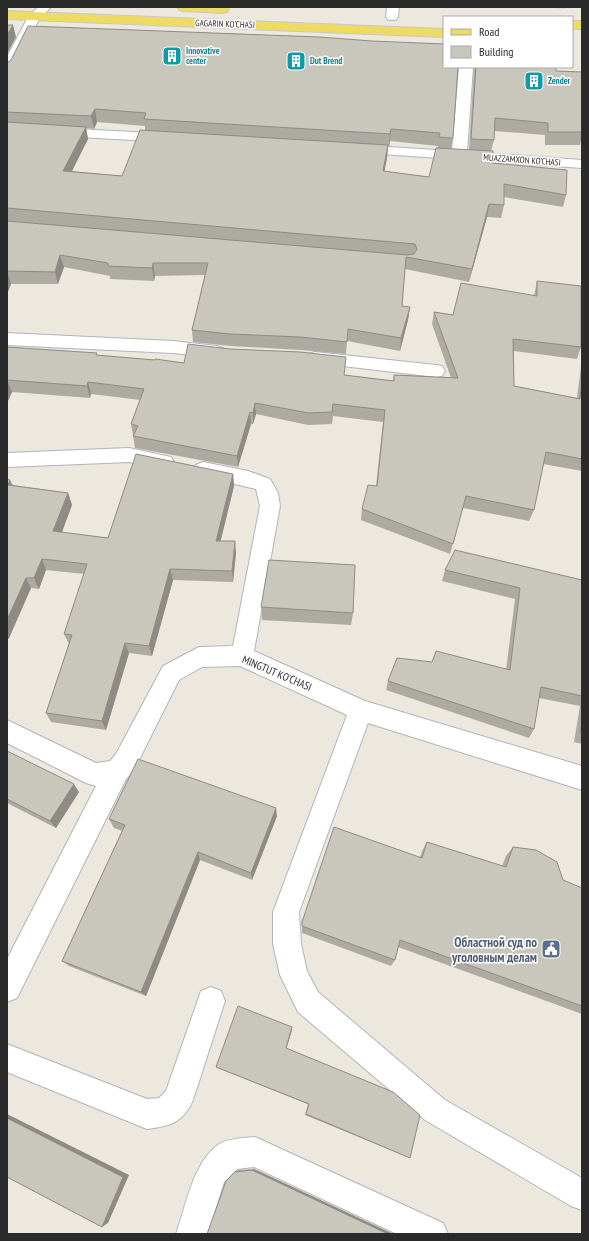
<svg xmlns="http://www.w3.org/2000/svg" width="589" height="1241" font-family="'PT Sans Narrow',sans-serif">
<style>
.lines{fill:none;stroke-linecap:round;stroke-linejoin:round}
.minor-casing{stroke:#b1b3bf;stroke-width:2}
.major-casing{stroke:#c8c8c8;stroke-width:2}
.path{stroke:#c8c8c8;stroke-width:1.5;stroke-dasharray:2 1.5;stroke-linecap:butt}
.minor{fill:#fff;fill-rule:evenodd}
.major{fill:#eedc62;fill-rule:evenodd}
.wall{fill:#adaaa2;fill-rule:evenodd}
.shaded-wall{fill:#8d8b84}
.building{fill:#c9c6bc;stroke:#8d8b84}
.labels{text-anchor:middle;stroke-width:3;stroke-linejoin:round;paint-order:stroke}
.far-street-label{font-size:9px;fill:#2b2b2b;stroke:#fff}
.far-culture-label{font-size:9px;font-weight:bold;fill:#0d838f;stroke:#fff;text-anchor:start}
.street-label{font-size:11px;fill:#2b2b2b;stroke:#fff}
.near-service-label{font-size:13px;font-weight:bold;fill:#4e5e75;stroke:#fff;text-anchor:end}
</style>
<rect width="100%" height="100%" fill="#ede8de"/>
<g class="lines">
<g class="minor-casing">
<path id="minor" d="M38,7H51L39,19L14,70L12,73L7,74V57L28,17Z
M387,7H399L398,17L396,20H388L386,17Z
M459,67H473L467,152L582,160V168L353,152L351,149L353,146L358,145L452,151Z
M7,125L168,134L173,135L175,138L173,141L168,142L7,133Z
M7,333L173,341L217,346L223,348L226,352L223,356L217,358L173,353L7,345Z
M315,352L436,365L442,366L445,371L442,376L436,377L309,362L306,358L309,354Z
M129,448L171,457L174,462L171,467L164,469L129,462L7,467V453Z
M203,462L248,471L270,479L278,493L280,506L254,651L365,701L582,766V790L368,723L299,912L301,944L307,971L318,992L445,1100L582,1178V1210L571,1206L425,1120L298,1012L280,975L273,944V912L347,715L240,666L202,667L179,680L134,770L126,779L17,998L7,1002V959L96,786L86,783L7,743V720L96,763L110,761L116,754L163,666L199,647L233,646L260,506L256,489L196,475L193,470L196,465Z
M211,987L221,991L225,1001L193,1100C183,1123 170,1126 147,1129L7,1072V1044L147,1099L159,1098L166,1091L201,991Z
M255,1137L443,1223L448,1234H397L254,1167L237,1169L224,1182L208,1234H176C186,1206 193,1162 219,1144C229,1138 244,1138 255,1137Z"/>
</g>
<g class="major-casing">
<path id="major" d="M177,7H228L229,9L227,12L223,13L183,11L179,10Z
M7,11L444,29V37L7,19Z
M572,21H582V29H572Z"/>
</g>
<path class="path" d="M548,7L566,8"/>
<use href="#minor" class="minor"/>
<use href="#major" class="major"/>
</g>
<path class="wall" d="M319,37L453,138L451,149L469,150L474,67H556V71L582,72V136L580,145H545V135L494,131V140L491,151L492,163L566,195L563,207L504,197V205L501,218L487,217L469,282L405,269L402,306L410,307L408,320L400,351L347,341L346,354L300,350L231,346L193,342L192,330L205,275L155,276L154,281L110,279V276L64,267L58,284H11L7,294V221L196,237L7,221V62ZM97,122L145,126V130L122,176L72,171L88,139L86,128L94,129ZM390,141L438,146L429,177L384,171L387,158L388,147H389Z
M537,281L581,347L577,359L514,351V386L577,398L582,358V471L543,464L534,510L529,521L463,508L450,554L361,520L362,509L376,486L383,422L333,416L332,424L308,425L256,414L253,424H251L238,467L135,448L133,436V435L131,424L140,400L91,394L90,398L12,392L7,403V347L184,363L344,375L393,381L394,375L451,378L432,324L434,312L453,315L534,296Z
M233,474L234,486L220,541L236,553L233,582L173,580L152,656L129,653L106,730L51,722L46,713L69,644L64,634L84,574L46,570L39,589L31,588L9,638L7,640V479L13,485L68,493L72,505L61,532L108,538Z
M445,570L582,580V744L574,742L580,706L539,698L534,729L529,738L386,690L388,681L432,662L506,670L515,599L442,581Z
M261,607L353,613L351,625L262,620Z
M7,751L79,792L56,828L7,803Z
M277,816L252,880L200,860L146,996L69,966L62,961L122,831L114,828L109,819Z
M427,842L502,866L506,856L513,847L563,880L582,888V1014L398,947L395,960L391,966L302,933V922L420,857L422,851Z
M292,1027V1030L286,1048L410,1158L305,1115L308,1104L218,1068L216,1067Z
M254,1169L393,1234H207L235,1172L238,1170Z"/>
<path class="shaded-wall" d="M13,25L16,37L7,54V35Z
M95,109L97,122L94,129L91,116Z
M86,127L88,139L66,183L63,171Z
M391,129L390,141L389,147L390,134Z
M388,145L387,158L382,184L383,171Z
M489,204L487,217L469,282L472,269Z
M60,255L64,267L58,284L55,272Z
M153,263L155,276L154,281L152,268Z
M7,271L11,284L7,294Z
M410,307L408,320L400,351L401,338Z
M7,380L12,392L7,403Z
M88,382L91,394L90,398L87,386Z
M255,403L256,414L253,424V413Z
M250,412L251,424L238,467L237,456Z
M233,474L234,486L218,552L216,541Z
M10,480L15,491L8,485Z
M68,493L72,505L58,543L53,531Z
M235,541L236,553L233,582L232,571Z
M42,559L46,570L39,589L34,578Z
M170,569L173,580L152,656L149,646Z
M26,578L31,588L9,638L7,640V620Z
M125,643L129,653L106,730L102,721Z
M74,784L79,792L56,828L50,821Z
M276,808L277,816L252,880L251,873Z
M198,852L200,860L146,996L141,992Z
M292,1027V1030L286,1050V1048Z
M7,1114L129,1175L108,1223L102,1227L7,1118Z
M254,1169L393,1234H388L252,1170Z"/>
<path class="building" d="M7,25H13L7,35Z
M28,26L319,37L372,41L444,44V67H458L453,138L439,137L440,133L391,129L390,134L144,119L146,113L95,109L91,116L7,112V62H9L12,58Z
M476,67H556V71L582,72V132H548V123L495,118L494,140L471,139Z
M7,122L86,127L63,171L122,176L140,130L388,145L383,171L429,177L436,148L493,151L492,163L567,170L566,195L504,184V205L489,204L472,269L406,257L402,306L410,307L401,338L348,329L347,342L300,337L230,334L192,330L208,263H153L152,268L108,266V263L60,255L55,272L7,271V272V221L407,255L414,254L417,249L415,244L7,208Z
M537,281L581,286V347L513,339L514,386L580,399L582,382V459L546,452L534,510L466,496L453,544L362,509L368,485L377,486L385,410L333,404L332,412L309,413L255,403L253,413L250,412L237,456L133,436L138,426L131,424L144,389L88,382L87,386L7,380V381V347L97,353L96,355L155,360V359L184,363L188,344L230,349L300,352L346,357L344,375L394,381V375L458,378L434,312L453,315L461,283L537,296Z
M136,454L233,474L216,541H235L232,571L170,569L149,646L125,643L102,721L46,713L72,635L64,634L87,564L42,559L34,578H26L7,620V479L10,480L8,485L68,493L53,531L108,538Z
M455,550L582,580V696L541,687L534,729L388,681L397,658L432,662L436,651L510,670L520,588L445,570Z
M269,560L355,565L353,613L261,607Z
M582,723V733H580Z
M7,751L74,784L50,821L7,799Z
M138,759L276,808L251,873L198,852L141,992L62,961L125,825L109,819Z
M334,827L422,858L427,842L506,867L513,847L536,850L557,862L563,880L582,888V1006L400,940L395,960L302,926V922Z
M238,1006L292,1027L286,1048L393,1092L420,1115L410,1158L306,1114L309,1104L216,1067Z
M7,1118L123,1177L102,1227L7,1177Z
M252,1170L388,1234H207L226,1181L235,1172Z"/>
<defs>
<g id="building-square" transform="scale(1)"><rect x="-9" y="-9" width="18" height="18" rx="4" fill="#0f9aa8" stroke="#fff"/><path d="M-4-6H4V6H1V3H-1V6H-4ZM-2.5-4.3h1.7v1.8h-1.7ZM.8-4.3h1.7v1.8H.8ZM-2.5-1h1.7V.8h-1.7ZM.8-1h1.7V.8H.8Z" fill="#fff"/></g>
<g id="civic-square" transform="scale(1)"><rect x="-9" y="-9" width="18" height="18" rx="4" fill="#5c6f8a" stroke="#fff"/><path d="M-.6-6.5H3V-4.5H.6V-3L4-1V1h2V6H-6V1h2V-1L-.6-3ZM-1.2 2.5V6h2.4V2.5Z" fill="#fff"/></g>
</defs>
<g fill-rule="evenodd">
<use href="#building-square" x="172" y="56"/>
<use href="#building-square" x="296" y="61"/>
<use href="#building-square" x="534" y="81"/>
<use href="#civic-square" x="551" y="949"/>
</g>
<g class="labels">
<g class="far-street-label">
<text transform="translate(225 24) rotate(2)" y="3">GAGARIN KO'CHASI</text>
<text transform="translate(522 160) rotate(4)" y="3">MUAZZAMXON KO'CHASI</text>
</g>
<g class="far-culture-label">
<text x="186" y="54">Innovative<tspan x="186" dy="10">center</tspan></text>
<text x="310" y="64">Dut Brend</text>
<text x="548" y="84">Zender</text>
</g>
<g class="street-label">
<text transform="translate(277 673) rotate(23)" y="4">MINGTUT KO'CHASI</text>
</g>
<g class="near-service-label">
<text x="537" y="947">Областной суд по<tspan x="537" dy="15">уголовным делам</tspan></text>
</g>
</g>
<rect width="589" height="1241" fill="none" stroke="#2b2b2b" stroke-width="16"/>
<rect x="443" y="16" width="130" height="52" fill="#ffffff" stroke="#aaaaaa"/>
<rect x="451" y="29" width="20" height="6" fill="#eedc62" stroke="#aaaaaa"/>
<text x="479" y="36" font-size="12" fill="#2b2b2b">Road</text>
<rect x="451" y="46" width="20" height="12" fill="#c9c6bc" stroke="#aaaaaa"/>
<text x="479" y="56" font-size="12" fill="#2b2b2b">Building</text>
</svg>
